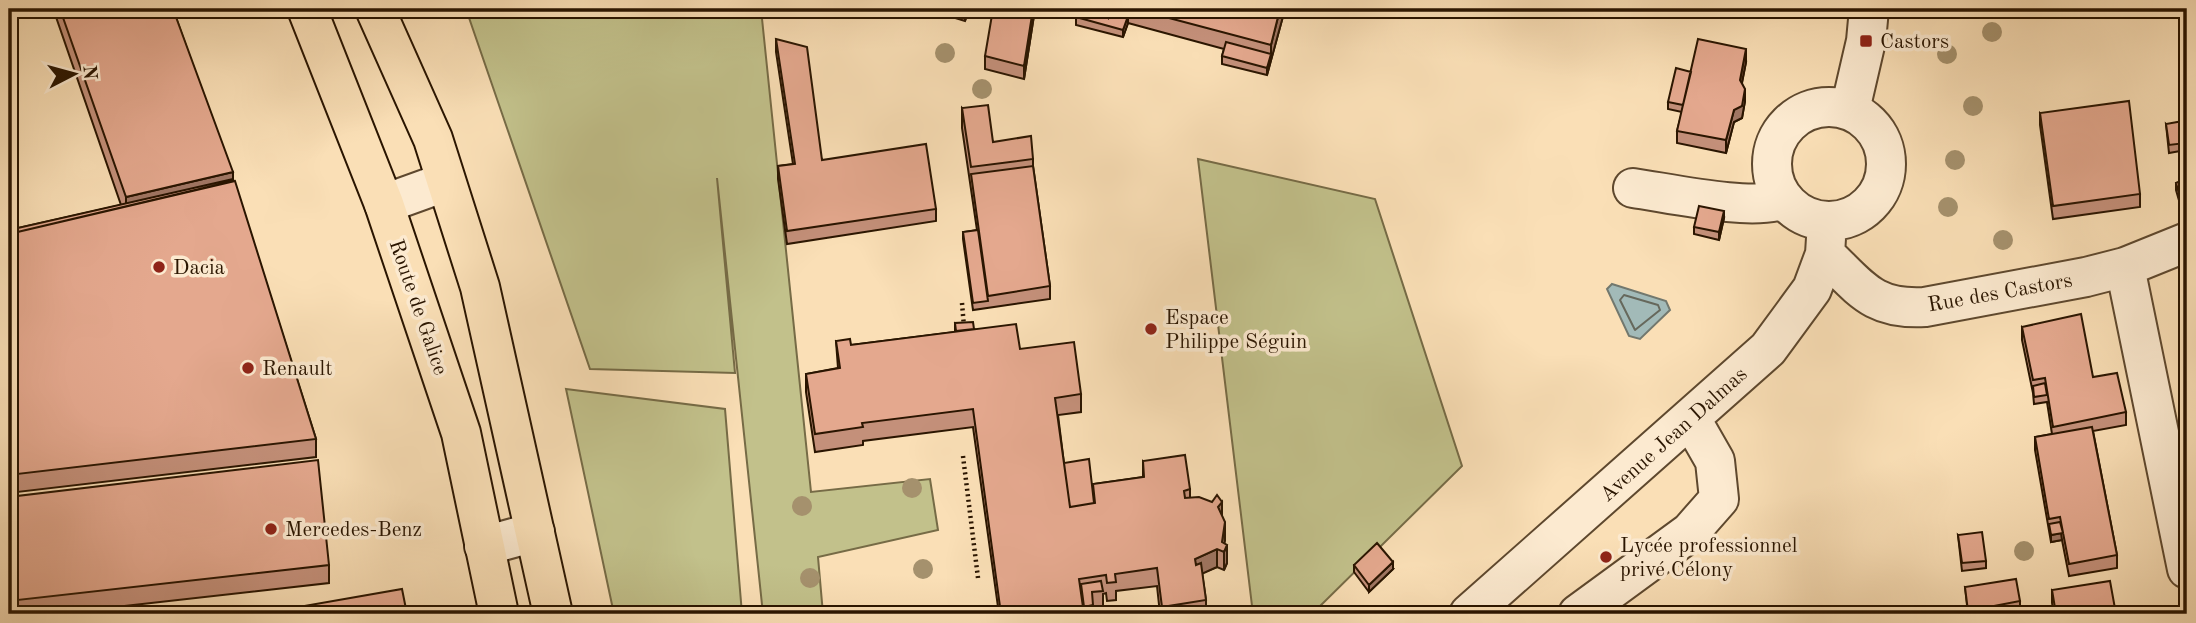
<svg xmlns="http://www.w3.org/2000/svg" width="2196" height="623" font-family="'Old Standard TT',serif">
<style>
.green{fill:#c2c18b;stroke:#766b46;stroke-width:2}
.water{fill:#a2bab8;stroke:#72786e;stroke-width:2}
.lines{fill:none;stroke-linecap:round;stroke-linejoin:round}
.shore{stroke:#66685c;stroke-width:2}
.minor-casing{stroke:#5e482e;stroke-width:42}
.major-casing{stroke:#2a1500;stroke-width:42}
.path{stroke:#2a1500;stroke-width:4.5;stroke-dasharray:2 3.5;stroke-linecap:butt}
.minor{stroke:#fcead0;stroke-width:38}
.major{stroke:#fadfb6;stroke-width:38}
.tree{fill:#a5916d}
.wall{fill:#c4907a;stroke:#2a1500;stroke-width:2}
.shaded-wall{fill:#a07663;stroke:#2a1500;stroke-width:2}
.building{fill:#e4a88e;stroke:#2a1500;stroke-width:2}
.poi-dot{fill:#8f2418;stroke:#fcead0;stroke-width:2.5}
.labels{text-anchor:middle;stroke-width:7;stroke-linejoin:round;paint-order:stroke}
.poi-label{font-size:21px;fill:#2a1500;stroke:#fcead0;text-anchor:start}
.street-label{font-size:21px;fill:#2a1500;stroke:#fcead0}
</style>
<rect width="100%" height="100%" fill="#fadfb6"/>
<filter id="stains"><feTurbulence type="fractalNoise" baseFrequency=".00286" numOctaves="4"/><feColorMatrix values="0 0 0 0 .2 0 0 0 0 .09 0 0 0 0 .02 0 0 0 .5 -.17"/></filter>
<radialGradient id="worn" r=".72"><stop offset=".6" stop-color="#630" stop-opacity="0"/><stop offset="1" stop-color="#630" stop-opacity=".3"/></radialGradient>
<path class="green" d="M466,9H761L811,492L930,479L938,530L818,557L823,614H763L717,178L735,373L590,369Z
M1198,159L1375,199L1462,466L1312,614H1253Z
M566,389L725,409L742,614H614Z"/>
<path class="water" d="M1612,284L1666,301L1670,310L1640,339L1629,336L1607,289Z"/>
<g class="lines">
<path class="shore" d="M1624,295L1658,305L1660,310L1635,330L1620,300Z"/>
<g class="minor-casing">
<path id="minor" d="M1772 164a57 57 0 1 1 114 0a57 57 0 1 1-114 0Z
M1850,110L1866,41L1869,9
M1633,188C1669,193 1753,212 1784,199
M384,204L445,182
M1825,254C1861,288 1872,310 1925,307L2086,277L2125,267L2187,242
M2125,267L2187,569
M484,546L535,532
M1469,614L1768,349L1812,289L1825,254L1827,222
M1578,614L1690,532L1719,499L1715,461L1691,419"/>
</g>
<g class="major-casing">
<path id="major" d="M307,9L384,204L461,433L499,614
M375,9L433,139L480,287L553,614"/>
</g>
<path class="path" d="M962,303L964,327
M963,456L978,578"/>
<use href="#minor" class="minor"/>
<use href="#major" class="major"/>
</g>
<g class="tree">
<circle cx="1992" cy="32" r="10"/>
<circle cx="945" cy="53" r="10"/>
<circle cx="1947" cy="54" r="10"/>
<circle cx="982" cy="89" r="10"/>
<circle cx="1973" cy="106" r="10"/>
<circle cx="1955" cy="160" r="10"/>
<circle cx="1948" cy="207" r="10"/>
<circle cx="2003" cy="240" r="10"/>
<circle cx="912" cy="488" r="10"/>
<circle cx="802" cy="506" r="10"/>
<circle cx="2024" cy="551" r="10"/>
<circle cx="923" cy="569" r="10"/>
<circle cx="810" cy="578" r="10"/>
</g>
<path class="wall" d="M55,9H173L233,179L316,439V457L9,493V230L121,205L55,14Z
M926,9H969L965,21Z
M1035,9L1024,79L985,69V56Z
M1078,9H1285L1267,75L1222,64V56L1224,49L1128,23L1123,37L1076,25V17Z
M776,39L822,160L936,209V221L787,244L778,179V166L793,164L776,52Z
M1746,62L1742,83L1745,101L1742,118L1734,122L1726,153L1677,143V131L1682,112L1668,109V102L1691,72Z
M962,108L993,142L1033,159V166L1050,286V299L973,310L963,239V232L977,230L962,128Z
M2040,113L2140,194V207L2053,219L2040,125Z
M2166,124L2186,143V150L2169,153Z
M2187,179V220L2185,221L2176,190V183Z
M1724,218L1719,240L1694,234V227Z
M955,323L974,329L1020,349L1081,394V412L1058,415L1064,463L1093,497V484L1143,477V461L1190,489V498L1222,516L1225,540L1224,543L1227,563L1224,570L1217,567L1202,573L1206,600V614H1160L1157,586L1116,591V600L1107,601L1106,593L1103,594V610L1093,612V614H999L973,427L863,441V445L815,452L806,392V374L838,368L836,341L851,345L955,332Z
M2022,327L2093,377L2126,412V425L2093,431L2117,555V568L2069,576L2062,540L2051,542L2035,450V437L2052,434L2047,402L2034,404L2033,393L2022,340Z
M9,497L329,565V583L53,614H9Z
M1958,535L1986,561V568L1962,571Z
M1354,565L1393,569L1369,592L1354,572Z
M1965,587L2020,601V608L1987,614H1968Z
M2052,590L2116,614H2054L2052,603Z"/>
<path class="shaded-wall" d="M965,9H969L965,21Z
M1033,9H1035L1024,79V66Z
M1280,9H1285L1267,75V68L1271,54V45Z
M1128,16V23L1123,37V30Z
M1746,49V62L1740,92V80Z
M1745,89V101L1742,118L1734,122L1726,153V140L1734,110Z
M233,172V187L126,212V197Z
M1724,211V218L1719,240V232Z
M1222,502V520L1218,507Z
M1225,522V540L1223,552L1222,542Z
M2061,533L2062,540L2051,542V535Z
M1227,545V563L1224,570V552Z
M1217,549V567L1195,577V559Z
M1393,562V569L1369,592V585Z"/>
<path class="building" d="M60,9H173L233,172L126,197Z
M993,9H1033L1024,66L985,56Z
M1078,9H1100V12L1108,18V10L1128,16L1123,30L1076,17Z
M1135,9H1280L1271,45Z
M776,39L807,47L822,160L926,144L936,209L787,231L778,166L795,164Z
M1698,39L1746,49L1740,80L1745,89L1742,106L1734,110L1726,140L1677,131Z
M1226,42L1271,54L1267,68L1222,56Z
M1676,68L1691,72L1683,105L1668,102Z
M2129,101L2140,194L2053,206L2040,113Z
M988,105L993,142L1031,136L1033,159L971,167L962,108Z
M2183,121L2186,143L2169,145L2166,124Z
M1033,166L1050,286L988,296L971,174Z
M233,179V181L9,234V230Z
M2187,179V213L2185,214L2176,183Z
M235,181L316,439L9,475V234Z
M1699,206L1724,211L1719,232L1694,227Z
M978,230L988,301L973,303L963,232Z
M2081,314L2093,377L2117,373L2126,412L2053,427L2045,378L2033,380L2022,327Z
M973,322L974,329L956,331L955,323Z
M1016,324L1020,349L1074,342L1081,394L1055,398L1070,507L1095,503L1093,484L1144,477L1143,461L1185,455L1190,489L1184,491L1185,498L1199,497L1212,502L1217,495L1222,502L1218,507L1225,522L1222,542L1227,545L1224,552L1217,549L1195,559L1196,565L1201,563L1206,600L1162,607L1157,568L1115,574L1116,582L1107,583L1106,575L1079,579L1084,614H1001L973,409L862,423L863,427L815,434L806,374L840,368L836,341L850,339L851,345Z
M2045,383L2047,395L2034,397L2033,386Z
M2092,427L2117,555L2069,564L2060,517L2049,519L2035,437Z
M1089,459L1094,503L1070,507L1064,463Z
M318,460L329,565L9,601V497Z
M2060,522L2063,533L2051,535L2049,524Z
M1982,532L1986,561L1962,563L1958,535Z
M1377,543L1393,562L1369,585L1354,565Z
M2016,579L2020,601L1968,611L1965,587Z
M1101,581L1103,591L1092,592L1093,605L1084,607L1081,584Z
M2110,581L2116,614H2056L2052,590Z
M402,589L407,614H288L287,609Z"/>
<g class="poi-dot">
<rect x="1859" y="34" width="14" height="14" rx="3.5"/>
<circle cx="159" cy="267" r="7"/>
<circle cx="1151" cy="329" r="7"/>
<circle cx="248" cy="368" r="7"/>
<circle cx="271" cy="529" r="7"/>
<circle cx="1606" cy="557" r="7"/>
</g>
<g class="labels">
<g class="poi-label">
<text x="1880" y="48">Castors</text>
<text x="173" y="274">Dacia</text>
<text x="1165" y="324">Espace<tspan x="1165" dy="24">Philippe Séguin</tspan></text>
<text x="262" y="375">Renault</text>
<text x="285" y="536">Mercedes-Benz</text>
<text x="1620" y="552">Lycée professionnel<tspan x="1620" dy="24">privé Célony</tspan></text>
</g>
<g class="street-label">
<text transform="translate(2000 292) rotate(-10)" y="7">Rue des Castors</text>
<text transform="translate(419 307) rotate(71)" y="7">Route de Galice</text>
<text transform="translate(1673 434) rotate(-42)" y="7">Avenue Jean Dalmas</text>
</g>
</g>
<rect width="2196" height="623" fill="none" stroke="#fadfb6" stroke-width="35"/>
<rect x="10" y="10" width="2175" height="602" fill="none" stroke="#2a1500" stroke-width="3.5"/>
<rect x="18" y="18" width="2161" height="588" fill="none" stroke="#2a1500" stroke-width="2"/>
<g transform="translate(74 74) rotate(84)" stroke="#fcead0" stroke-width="5" paint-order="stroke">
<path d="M0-5L12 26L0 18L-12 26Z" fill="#2a1500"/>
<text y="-10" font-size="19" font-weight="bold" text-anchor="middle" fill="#2a1500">N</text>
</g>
<rect width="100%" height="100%" filter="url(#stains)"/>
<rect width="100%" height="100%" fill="url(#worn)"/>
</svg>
